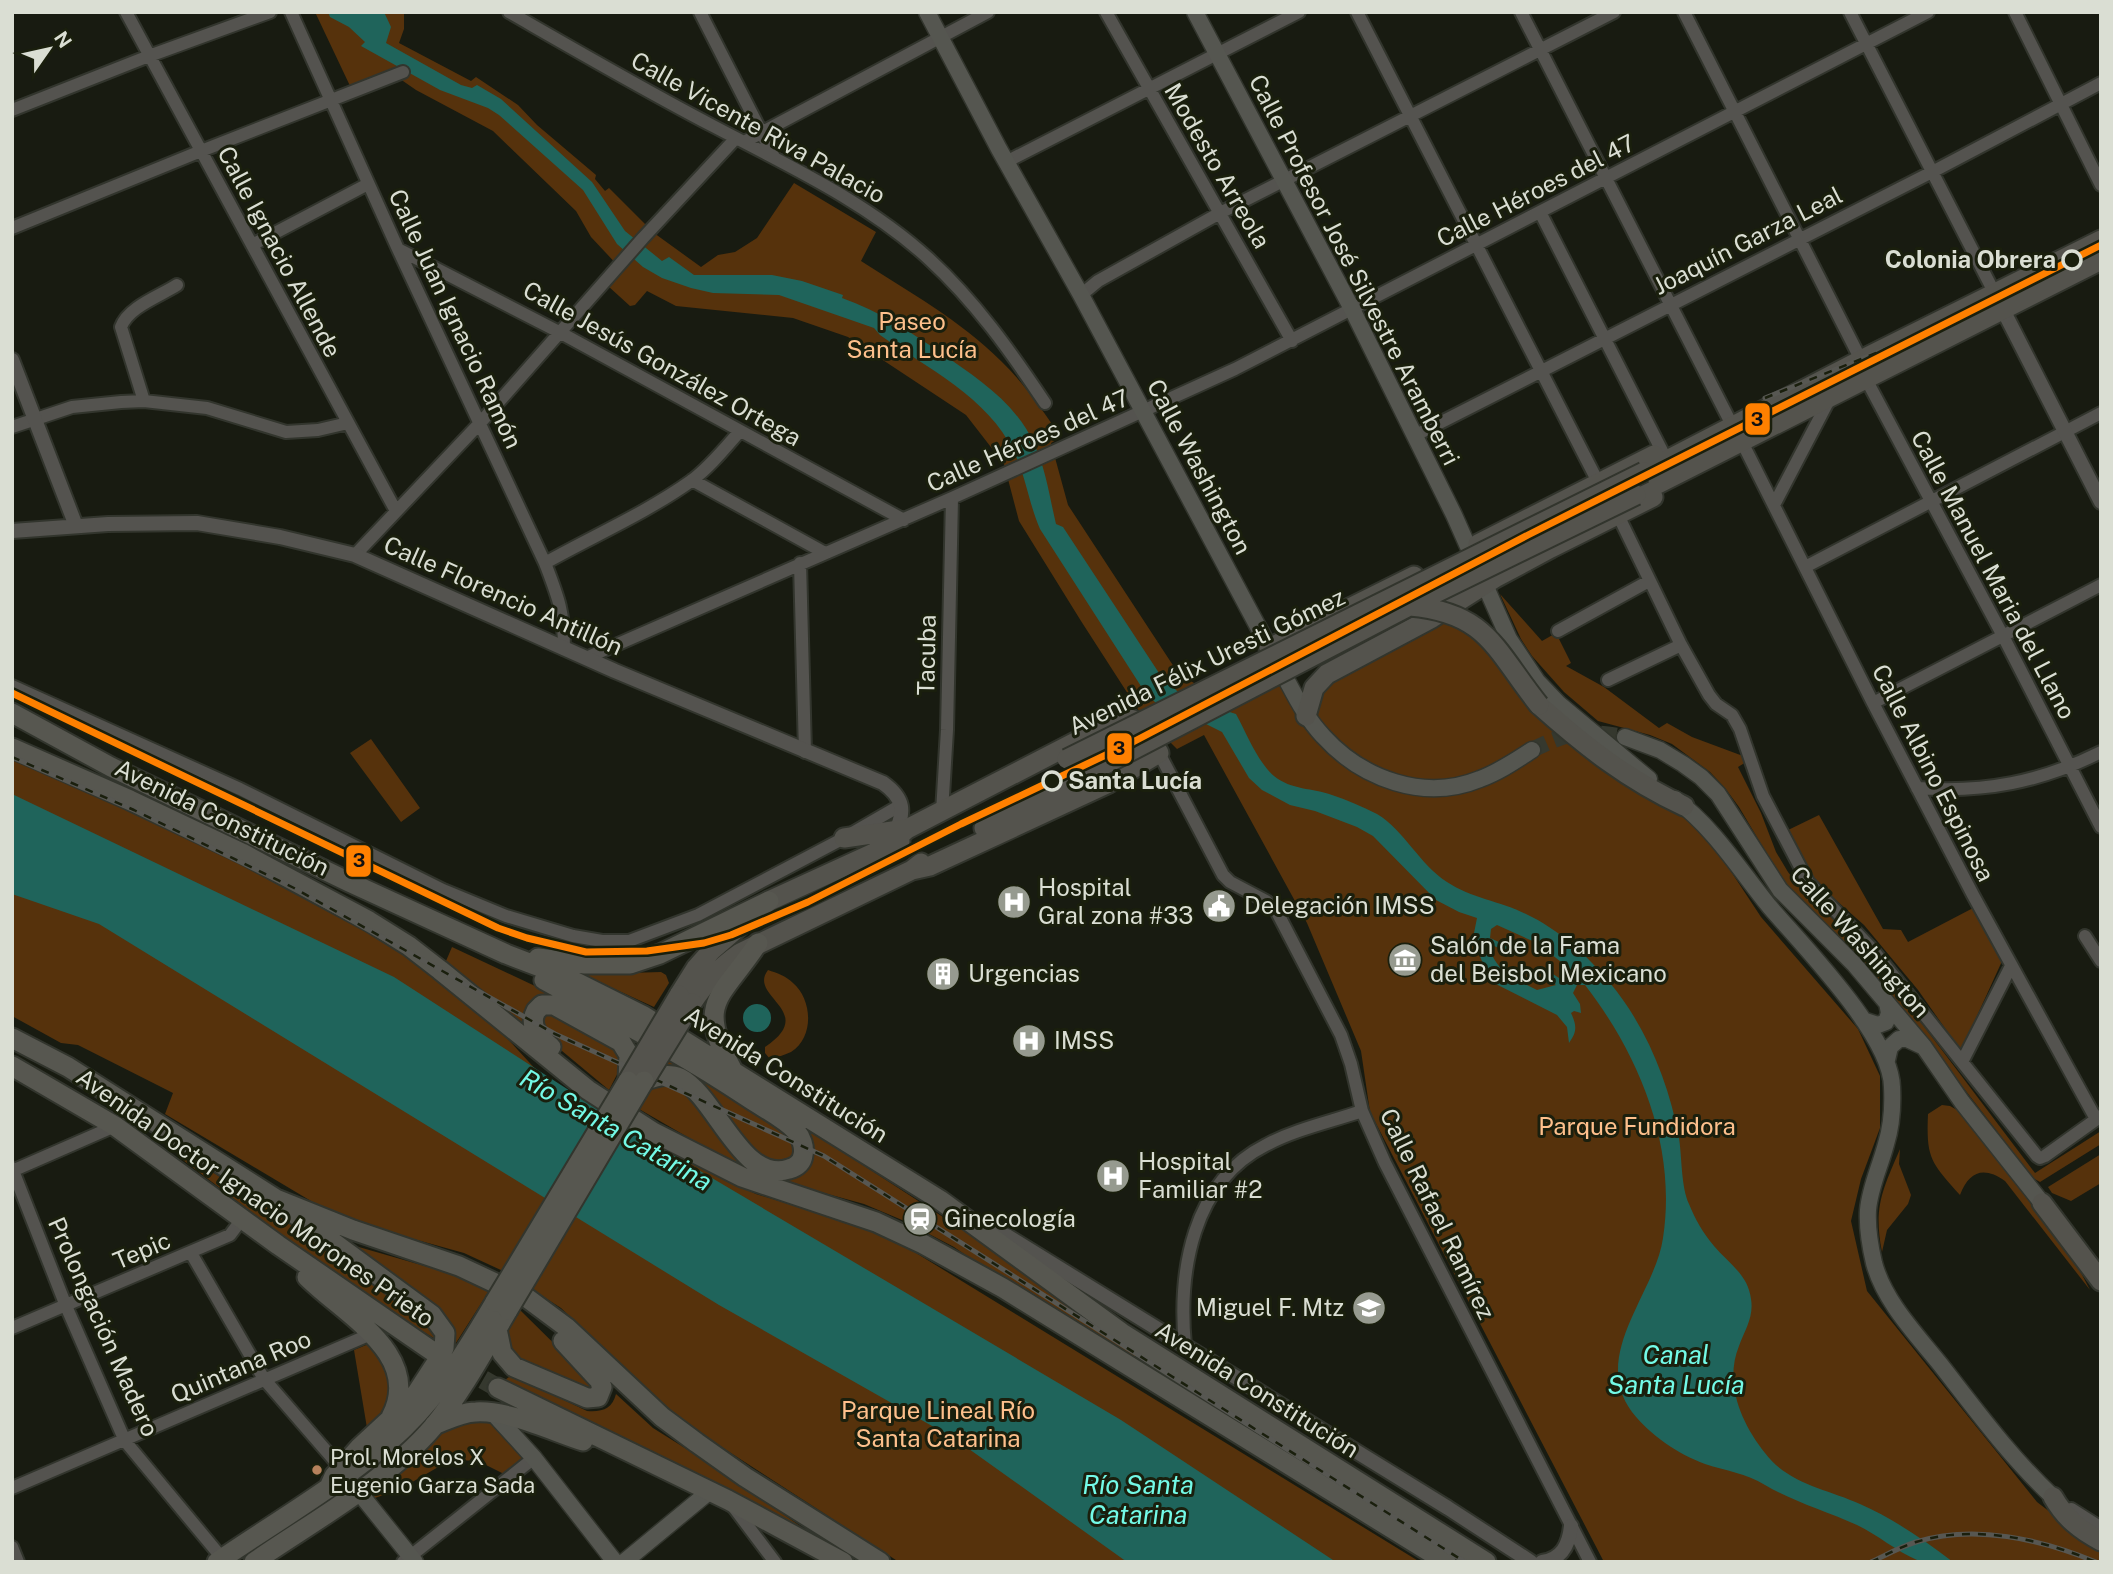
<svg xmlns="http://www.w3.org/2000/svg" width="2113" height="1574" font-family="'Public Sans',sans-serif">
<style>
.green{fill:#56320c}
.water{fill:#1f645b;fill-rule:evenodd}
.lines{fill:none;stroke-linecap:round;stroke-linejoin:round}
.secondary-tunnel{stroke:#35382e;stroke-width:16;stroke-dasharray:16 8;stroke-linecap:butt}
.trunk-tunnel{stroke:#35382e;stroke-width:19;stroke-dasharray:19 10;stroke-linecap:butt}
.minor-casing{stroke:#32352d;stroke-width:16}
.tertiary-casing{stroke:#32352d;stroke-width:18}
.secondary-casing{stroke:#32352d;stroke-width:19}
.primary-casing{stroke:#32352d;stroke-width:23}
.trunk-casing{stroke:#32352d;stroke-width:23}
.minor{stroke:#54534f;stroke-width:12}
.tertiary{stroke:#54534f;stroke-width:14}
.secondary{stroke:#555650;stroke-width:16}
.primary{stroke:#54534d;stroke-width:19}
.trunk{stroke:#575750;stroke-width:19}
.rail-casing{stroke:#575752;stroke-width:5}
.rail{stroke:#1a1f0d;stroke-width:2.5;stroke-dasharray:8;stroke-linecap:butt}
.primary-bridge-casing{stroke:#32352d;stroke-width:23;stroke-linecap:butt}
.trunk-bridge-casing{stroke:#32352d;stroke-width:23;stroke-linecap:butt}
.primary-bridge{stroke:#54534d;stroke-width:19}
.trunk-bridge{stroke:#575750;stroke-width:19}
.metro-1-casing{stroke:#1a1f0d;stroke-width:12}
.metro-1{stroke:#ff8000;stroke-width:7}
.stop-dot{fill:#1a1f0d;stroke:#daded3;stroke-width:3.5}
.bus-dot{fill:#b6815c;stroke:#1a1f0d;stroke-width:2.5}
.labels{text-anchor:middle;stroke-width:6;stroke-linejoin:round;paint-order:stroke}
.bus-label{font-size:22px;fill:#daded3;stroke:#1a1f0d;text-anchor:start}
.street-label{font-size:24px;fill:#daded3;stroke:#1a1f0d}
.stop-label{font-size:24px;font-weight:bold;fill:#daded3;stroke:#1a1f0d;text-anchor:end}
.park-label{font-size:24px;fill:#fec08c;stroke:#1a1f0d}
.poi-label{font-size:24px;fill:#daded3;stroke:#1a1f0d;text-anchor:start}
.water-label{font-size:26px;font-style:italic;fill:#73fae7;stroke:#1a1f0d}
.line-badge{stroke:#1a1f0d;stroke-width:2.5}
.pale-badge-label{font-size:19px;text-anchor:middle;font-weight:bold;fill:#111}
</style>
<rect width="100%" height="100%" fill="#181b11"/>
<path class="green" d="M315,12H404V29L399,43L471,81L476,77L518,105L537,125L596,175L595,179L605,191L609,188L654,233L701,267L718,255L735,252L757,238L794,183L876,232L861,261C909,292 960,320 1001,361C1024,383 1043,411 1061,437L1051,443L1068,505L1178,673L1194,683L1243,701L1283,681L1295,702L1330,680L1450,620L1462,623L1559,736L1703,829L1761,917L1858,1029L1880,1076V1128L1861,1179L1851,1221L1867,1291L2037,1502L2101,1551V1562H1604L1370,1112L1361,1051L1307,923L1204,735L1177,749L1139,711L1081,621L1019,521L1004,464L966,415L848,337L793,318L676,306L647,291L635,305L630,306L608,286L621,269L591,237L576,211L493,131L416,90L390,72L351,88Z
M1500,594L1542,641L1556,633L1571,663L1566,666L1604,687L1659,728L1667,723L1692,737L1751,759L1738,767L1761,813L1776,852L1788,872L1806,895L1846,931L1876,963L2035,1173L2101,1131V1144L2040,1182L2033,1178L1901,1007L1872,973L1786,886L1739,807L1725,788L1710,772L1672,744L1650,735L1598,721L1564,692L1532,656L1521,639Z
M371,739L420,808L401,822L350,753Z
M12,758L126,806L368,927L468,996L551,1086L656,1147L756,1194L868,1228L903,1245L1420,1562H899L666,1411L561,1308L503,1271L464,1253L363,1225L326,1210L165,1114L173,1093L78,1045L61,1043L12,1016Z
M1819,815L1883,929L1901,930L1908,942L1975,907L2003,959L1961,1051L1918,990L1864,925L1812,879L1784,832Z
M452,947L552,994L540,998L525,1026L446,961Z
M564,966L628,973L661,972L666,975L669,983L654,1007Z
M768,970C777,973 786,976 793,983C812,999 815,1037 791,1052C785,1055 777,1057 770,1059L765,1053V1047C819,1011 747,997 768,970Z
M546,1011L616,1043L625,1059L609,1090L544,1036L541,1015Z
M669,1053L789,1131L798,1149L791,1162L759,1160L662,1068Z
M666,1082L687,1091L748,1172L639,1109L651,1088Z
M1942,1105L1950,1106L1959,1111L1992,1147L2066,1244L2090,1290L2005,1181C1984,1166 1969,1171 1960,1195C1931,1162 1926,1159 1928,1114Z
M803,1126L986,1245L1139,1349L1131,1363L1020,1293L954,1247L902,1220L864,1204L784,1182L795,1177Z
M1900,1149L1899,1164L1911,1195L1908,1204L1887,1230L1882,1252C1873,1207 1883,1189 1900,1149Z
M183,1153L299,1228L417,1313L437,1331V1340L354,1290L179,1157Z
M2101,1154V1183L2071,1201L2052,1193L2048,1187Z
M338,1241L456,1275L489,1291L454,1346L451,1329Z
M520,1310L596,1385L591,1393L519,1362L511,1352L507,1341L508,1330Z
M366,1345L373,1346L392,1369L389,1409L367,1428L354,1350Z
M509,1377L518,1378L587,1411C603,1412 612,1409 616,1394L653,1428L728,1475L803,1528L505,1380Z
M493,1413L534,1458L510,1477L478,1461L457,1460L440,1466L402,1488L367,1501L391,1467L427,1434Z"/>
<path class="water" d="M328,12H384L391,27L386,43L461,85L472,88L477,85L501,99L592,182L625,231L662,261L669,257L694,275H772L802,281L843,295L842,298C879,311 909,331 941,353C977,378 1017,403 1035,446C1046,470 1050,499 1056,524L1063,527L1159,673L1179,693L1191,700L1236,714C1247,734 1257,761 1274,776C1291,790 1313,788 1332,795C1347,800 1363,807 1377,814C1405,831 1419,864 1447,882C1471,898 1500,901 1526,914C1558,929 1587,955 1610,983C1646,1026 1669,1083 1679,1138C1682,1157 1681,1187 1689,1204C1695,1219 1703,1233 1714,1246C1728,1263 1748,1274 1751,1299C1754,1317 1745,1330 1739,1346C1724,1383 1741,1423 1765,1453C1788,1484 1827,1489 1860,1504C1894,1519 1924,1540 1953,1562C1943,1562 1926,1565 1917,1560C1896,1551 1878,1535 1857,1525C1826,1511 1794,1502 1765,1485C1746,1473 1726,1471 1705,1464C1678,1454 1650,1435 1632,1412C1590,1355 1655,1294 1663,1238C1677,1147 1640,1056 1585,985H1577L1573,993L1580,1004L1581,1013L1574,1011L1571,1013C1577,1026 1577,1032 1569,1043L1567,1027L1557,1015L1480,976L1483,964L1473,938L1477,918L1459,912L1436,900L1373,836L1357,827L1315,811L1290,805L1262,790L1249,778L1222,732L1204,723L1164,710L1146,694L1040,529C1029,504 1026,477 1014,452C988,397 927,368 880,335L874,328L779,295L713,293L691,288L662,278L643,267L617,244L583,190L499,115L488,108L440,90L361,46L365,42L349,27L330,17ZM1497,925L1537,943L1570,969L1569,974L1562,980L1541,966L1539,971L1556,985L1537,990C1516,979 1496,972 1489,947L1492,945L1514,955L1517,956L1519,951L1490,938L1491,929Z
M12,794L394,977L629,1129L1121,1420L1336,1562H1127L955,1439L719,1305L99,924L12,894Z
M743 1018a14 14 0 1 1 28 0a14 14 0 1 1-28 0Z"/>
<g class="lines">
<path class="secondary-tunnel" d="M1532,750C1570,731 1583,730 1625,737"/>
<path class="trunk-tunnel" d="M458,1365L498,1388"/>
<g class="minor-casing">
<path id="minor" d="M126,12L396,511
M291,12L398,249L545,563C558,597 564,611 564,649
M509,12C577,51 644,90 713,126C787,165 867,202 929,259C975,301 1011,352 1045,403
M700,12L774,157
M1106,12L1292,341
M1357,12L1598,482
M1521,12L1733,427
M1684,12L1861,360
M1850,12L1995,294
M2015,12L2101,185
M12,110L149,56L270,12
M744,142L988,12
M1006,162L1299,12
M1540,212L1662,451
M12,228L201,151L403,72
M252,245L368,184
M398,249L559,332L904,520
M1081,295L1098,281L1220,213L1614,12
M1866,379L2003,636L2101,827
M144,401L121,327C128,307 160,296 177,285
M12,427L72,407L121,402L144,401L207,408L286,432L318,430L348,423
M1414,436L1934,171L2101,83
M1742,442L1873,703L1973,895L2096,1119
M692,480L825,553
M1774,505L1829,400
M1618,515L1681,645L1709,695L1716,704L1732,715L1740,729L1763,796L1808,882L1872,949L2037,1156L2040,1158L2045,1156L2101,1116
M355,555L481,422L643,238L736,138
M545,563C593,536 646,513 691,481C710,467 725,448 740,431
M800,563L805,752
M1805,567L2101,413
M1558,631L1649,581
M586,658L952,498L1235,369L1928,12
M1608,680L1681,645
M12,686L240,789L443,890L506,916L573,936L602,941H629L698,915L844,838L901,805
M1873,703L2101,585
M1159,753L1223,875L1230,882L1266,901L1277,912L1341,1035L1351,1064L1362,1111L1385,1163L1590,1562
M1917,788C1984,793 2041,782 2101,752
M942,812L947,730L952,498
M2085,936L2101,961
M1962,1062L2011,966
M12,1168L66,1306L125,1441L222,1558
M12,1171L115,1126
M191,1253L264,1379L341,1468
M12,1328L230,1235L242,1219
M1185,1346C1178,1272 1192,1182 1266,1145C1296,1129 1330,1122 1362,1111
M12,1488L371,1334
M732,1505L775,1562
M12,1547L18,1562
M403,1562L534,1458"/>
</g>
<g class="tertiary-casing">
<path id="tertiary" d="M2000,304L2101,502
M12,360L76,526
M12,531L108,524L197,523L280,537L355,555L615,671L883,783C904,798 906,812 894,834
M986,1228L1007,1236L1448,1508L1531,1562
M2071,1510L2101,1529
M1542,1562C1562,1559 1569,1545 1571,1526"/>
</g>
<g class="secondary-casing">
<path id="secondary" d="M927,12L999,149L1081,295L1280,668C1293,691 1304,716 1323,736C1362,779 1424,802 1480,779C1499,772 1515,761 1532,750
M1195,12L1352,309L1454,515L1509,639L1537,681L1559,704L1649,779
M1625,737L1660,750L1683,764L1701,777L1718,794L1780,890L1854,964L1924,1047L1962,1102L2042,1203
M1675,799C1714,828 1739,869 1769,906C1803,946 1891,1035 1892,1087C1893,1107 1892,1125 1886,1144C1880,1167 1870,1187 1868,1210C1867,1227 1870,1246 1874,1263C1884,1301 1916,1334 1940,1364C1976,1410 2010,1457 2053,1497
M1863,1020L1878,1025L1886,1022L1889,1013L1887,1003
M1887,1060L1890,1047L1899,1039H1907L1922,1046
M493,1413L534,1458L615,1562
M358,1491L415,1562
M624,1562L710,1491"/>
</g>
<g class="primary-casing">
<path id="primary" d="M1644,472L1861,360L2101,240
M1636,495L2101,260
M1478,544L1654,455
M1269,648L1414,576
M1539,705C1585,746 1628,780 1684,806
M1306,716L1314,688L1327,674L1432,618L1495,578L1551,548L1653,497
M984,828L1073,781
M844,838L906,829
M887,846L907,829L1120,719C1140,714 1150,738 1159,753L1109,783L930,866L912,870
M679,995L696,968L712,950L769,901L900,841
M692,1003C706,982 719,968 740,953L912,870L921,863
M2042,1203L2101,1281
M2053,1497C2065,1518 2080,1530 2101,1541"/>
</g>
<g class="trunk-casing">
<path id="trunk" d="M12,713L111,767L349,882L506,954L566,977L644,1016L940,1200L1122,1333L1486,1562
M12,748L130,800L242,853L369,921L409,946L440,970L588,1090L653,1132L742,1177L876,1222L923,1244L1003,1288L1446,1562
M538,958L585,964H630L660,954L769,901
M544,980C613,1018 682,1053 747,1097C763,1108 783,1117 796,1131C801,1137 805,1147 803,1155C802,1163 796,1167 789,1169C742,1185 716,1096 680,1078C668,1073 656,1076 644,1081
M12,1038L68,1067L276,1199L353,1230L459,1266L527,1298L566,1327L662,1417L697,1443L745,1477L880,1562
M551,1047C539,1037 528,1026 536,1011L542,1005H554L621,1042L629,1055L628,1081
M12,1066L115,1126L278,1245L432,1351
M732,1069C695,1001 721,999 758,943
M292,1212L432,1315L445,1333L444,1348L440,1357L414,1397L359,1448L334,1476L330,1485
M307,1277C345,1315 424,1355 391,1417
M497,1329L502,1353L514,1367L587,1398L598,1397L602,1387L599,1380L563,1341
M498,1388L728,1500L843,1562
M434,1425C447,1420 462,1412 476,1412C508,1410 552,1431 583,1441
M217,1562C277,1521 353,1477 404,1428C442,1391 469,1346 495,1302
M254,1562C312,1522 388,1480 433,1427C462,1392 485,1349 508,1310"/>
</g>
<use href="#minor" class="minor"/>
<use href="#tertiary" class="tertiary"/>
<use href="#secondary" class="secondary"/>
<use href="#primary" class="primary"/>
<use href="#trunk" class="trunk"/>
<g class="rail-casing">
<path id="rail" d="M1765,398L1940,327
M12,757L134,810L294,888L555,1034L824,1156L1465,1562
M1871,1562C1886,1555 1900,1547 1916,1542C1974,1524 2041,1539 2096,1562"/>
</g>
<use href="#rail" class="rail"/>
<g class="primary-bridge-casing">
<path id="primary-bridge" d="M1410,606C1488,613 1495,650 1539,705
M1067,759L1644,472
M1073,781L1409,606L1636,495
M628,1081L679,995
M644,1081L692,1003"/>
</g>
<g class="trunk-bridge-casing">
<path id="trunk-bridge" d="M495,1302L628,1081
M508,1310L644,1081"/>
</g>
<use href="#primary-bridge" class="primary-bridge"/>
<use href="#trunk-bridge" class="trunk-bridge"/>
<g class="metro-1-casing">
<path id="metro-1" d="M12,693L498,928L527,938L586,952L647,951L704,943L731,935L808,902L961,824L1133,742L1528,535L2101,245"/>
</g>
<use href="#metro-1" class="metro-1"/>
</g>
<defs>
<g id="hospital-disc" transform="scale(1.75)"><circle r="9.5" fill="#969a8f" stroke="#1a1f0d"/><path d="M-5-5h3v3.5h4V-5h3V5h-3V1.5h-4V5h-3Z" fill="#fff"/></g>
<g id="civic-disc" transform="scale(1.75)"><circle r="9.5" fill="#969a8f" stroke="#1a1f0d"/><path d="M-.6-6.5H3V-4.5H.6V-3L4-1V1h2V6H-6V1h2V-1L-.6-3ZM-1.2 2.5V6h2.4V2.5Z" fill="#fff"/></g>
<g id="museum-disc" transform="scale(1.75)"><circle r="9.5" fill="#969a8f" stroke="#1a1f0d"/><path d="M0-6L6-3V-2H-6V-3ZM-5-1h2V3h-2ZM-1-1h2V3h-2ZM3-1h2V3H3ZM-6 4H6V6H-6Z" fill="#fff"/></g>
<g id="building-disc" transform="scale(1.75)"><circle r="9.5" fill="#969a8f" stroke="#1a1f0d"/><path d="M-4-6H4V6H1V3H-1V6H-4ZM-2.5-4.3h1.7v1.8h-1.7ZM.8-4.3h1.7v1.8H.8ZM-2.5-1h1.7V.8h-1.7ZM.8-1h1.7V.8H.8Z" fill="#fff"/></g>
<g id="station-disc" transform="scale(1.75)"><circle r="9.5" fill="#969a8f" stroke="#1a1f0d"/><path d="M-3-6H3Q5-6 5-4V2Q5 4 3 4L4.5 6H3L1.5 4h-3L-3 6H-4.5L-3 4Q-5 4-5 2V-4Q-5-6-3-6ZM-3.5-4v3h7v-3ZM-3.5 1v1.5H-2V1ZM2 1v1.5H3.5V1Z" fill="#fff"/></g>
<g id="school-disc" transform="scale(1.75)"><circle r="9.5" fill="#969a8f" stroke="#1a1f0d"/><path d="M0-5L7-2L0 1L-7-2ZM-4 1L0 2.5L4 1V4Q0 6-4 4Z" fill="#fff"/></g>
</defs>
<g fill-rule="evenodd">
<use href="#hospital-disc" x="1014" y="902"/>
<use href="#civic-disc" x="1219" y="906"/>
<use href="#museum-disc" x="1405" y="960"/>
<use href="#building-disc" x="943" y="974"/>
<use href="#hospital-disc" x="1029" y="1041"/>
<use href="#hospital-disc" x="1113" y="1176"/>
<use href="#station-disc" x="920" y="1219"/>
<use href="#school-disc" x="1369" y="1308"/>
</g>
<g class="stop-dot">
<circle cx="2072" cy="260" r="9"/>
<circle cx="1052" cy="781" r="9"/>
</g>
<circle class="bus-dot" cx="317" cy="1470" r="6"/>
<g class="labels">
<g class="bus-label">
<text x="330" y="1465">Prol. Morelos X<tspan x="330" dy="28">Eugenio Garza Sada</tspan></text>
</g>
<g class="street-label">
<text transform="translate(758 128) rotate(29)" y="8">Calle Vicente Riva Palacio</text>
<text transform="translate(1217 166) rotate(60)" y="8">Modesto Arreola</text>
<text transform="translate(1536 191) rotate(-27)" y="8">Calle Héroes del 47</text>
<text transform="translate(1748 241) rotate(-27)" y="8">Joaquín Garza Leal</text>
<text transform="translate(279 252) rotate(62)" y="8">Calle Ignacio Allende</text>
<text transform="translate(1354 270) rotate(63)" y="8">Calle Profesor José Silvestre Aramberri</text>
<text transform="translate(455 319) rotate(65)" y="8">Calle Juan Ignacio Ramón</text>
<text transform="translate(662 364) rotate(29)" y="8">Calle Jesús González Ortega</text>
<text transform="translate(1028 441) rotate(-24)" y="8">Calle Héroes del 47</text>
<text transform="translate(1199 467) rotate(62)" y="8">Calle Washington</text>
<text transform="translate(1993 575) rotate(62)" y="8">Calle Manuel Maria del Llano</text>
<text transform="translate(503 596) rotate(24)" y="8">Calle Florencio Antillón</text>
<text transform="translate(927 655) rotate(-89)" y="8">Tacuba</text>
<text transform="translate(1207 662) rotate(-26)" y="8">Avenida Félix Uresti Gómez</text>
<text transform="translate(1933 773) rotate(63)" y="8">Calle Albino Espinosa</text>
<text transform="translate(222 818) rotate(26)" y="8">Avenida Constitución</text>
<text transform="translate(1860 942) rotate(48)" y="8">Calle Washington</text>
<text transform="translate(786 1075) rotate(32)" y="8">Avenida Constitución</text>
<text transform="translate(255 1198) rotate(35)" y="8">Avenida Doctor Ignacio Morones Prieto</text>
<text transform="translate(1437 1214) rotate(64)" y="8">Calle Rafael Ramírez</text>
<text transform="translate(142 1251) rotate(-23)" y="8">Tepic</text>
<text transform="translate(103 1327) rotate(66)" y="8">Prolongación Madero</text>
<text transform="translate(241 1367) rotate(-23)" y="8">Quintana Roo</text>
<text transform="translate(1257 1390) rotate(32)" y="8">Avenida Constitución</text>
</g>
<g class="stop-label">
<text x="2056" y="268">Colonia Obrera</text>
<text x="1068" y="789" text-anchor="start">Santa Lucía</text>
</g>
<g class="park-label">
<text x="912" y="330">Paseo<tspan x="912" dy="28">Santa Lucía</tspan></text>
<text x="1637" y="1135">Parque Fundidora</text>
<text x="938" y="1419">Parque Lineal Río<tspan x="938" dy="28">Santa Catarina</tspan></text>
</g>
<g class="poi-label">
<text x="1038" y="896">Hospital<tspan x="1038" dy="28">Gral zona #33</tspan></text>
<text x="1244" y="914">Delegación IMSS</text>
<text x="1430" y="954">Salón de la Fama<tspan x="1430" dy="28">del Beisbol Mexicano</tspan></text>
<text x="968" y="982">Urgencias</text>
<text x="1054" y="1049">IMSS</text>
<text x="1138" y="1170">Hospital<tspan x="1138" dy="28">Familiar #2</tspan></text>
<text x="944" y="1227">Ginecología</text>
<text x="1344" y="1316" text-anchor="end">Miguel F. Mtz</text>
</g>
<g class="water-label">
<text transform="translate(616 1130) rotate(30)" y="9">Río Santa Catarina</text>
<text x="1676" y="1364">Canal<tspan x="1676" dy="30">Santa Lucía</tspan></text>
<text x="1138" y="1494">Río Santa<tspan x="1138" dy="30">Catarina</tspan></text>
</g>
</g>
<g class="line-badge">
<rect x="1744" y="402" width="27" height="34" rx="7" fill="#ff8000"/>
<rect x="1106" y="732" width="27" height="33" rx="7" fill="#ff8000"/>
<rect x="345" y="844" width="27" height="34" rx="7" fill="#ff8000"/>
</g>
<g class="pale-badge-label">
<text x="1757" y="426">3</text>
<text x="1119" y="755">3</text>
<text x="359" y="867">3</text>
</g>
<rect width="2113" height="1574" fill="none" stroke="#daded3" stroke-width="28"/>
<g transform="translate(49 49) rotate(56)" stroke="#1a1f0d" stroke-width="5" paint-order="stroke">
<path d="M0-5L12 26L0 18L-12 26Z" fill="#daded3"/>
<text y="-10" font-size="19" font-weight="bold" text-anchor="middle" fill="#daded3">N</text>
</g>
</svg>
